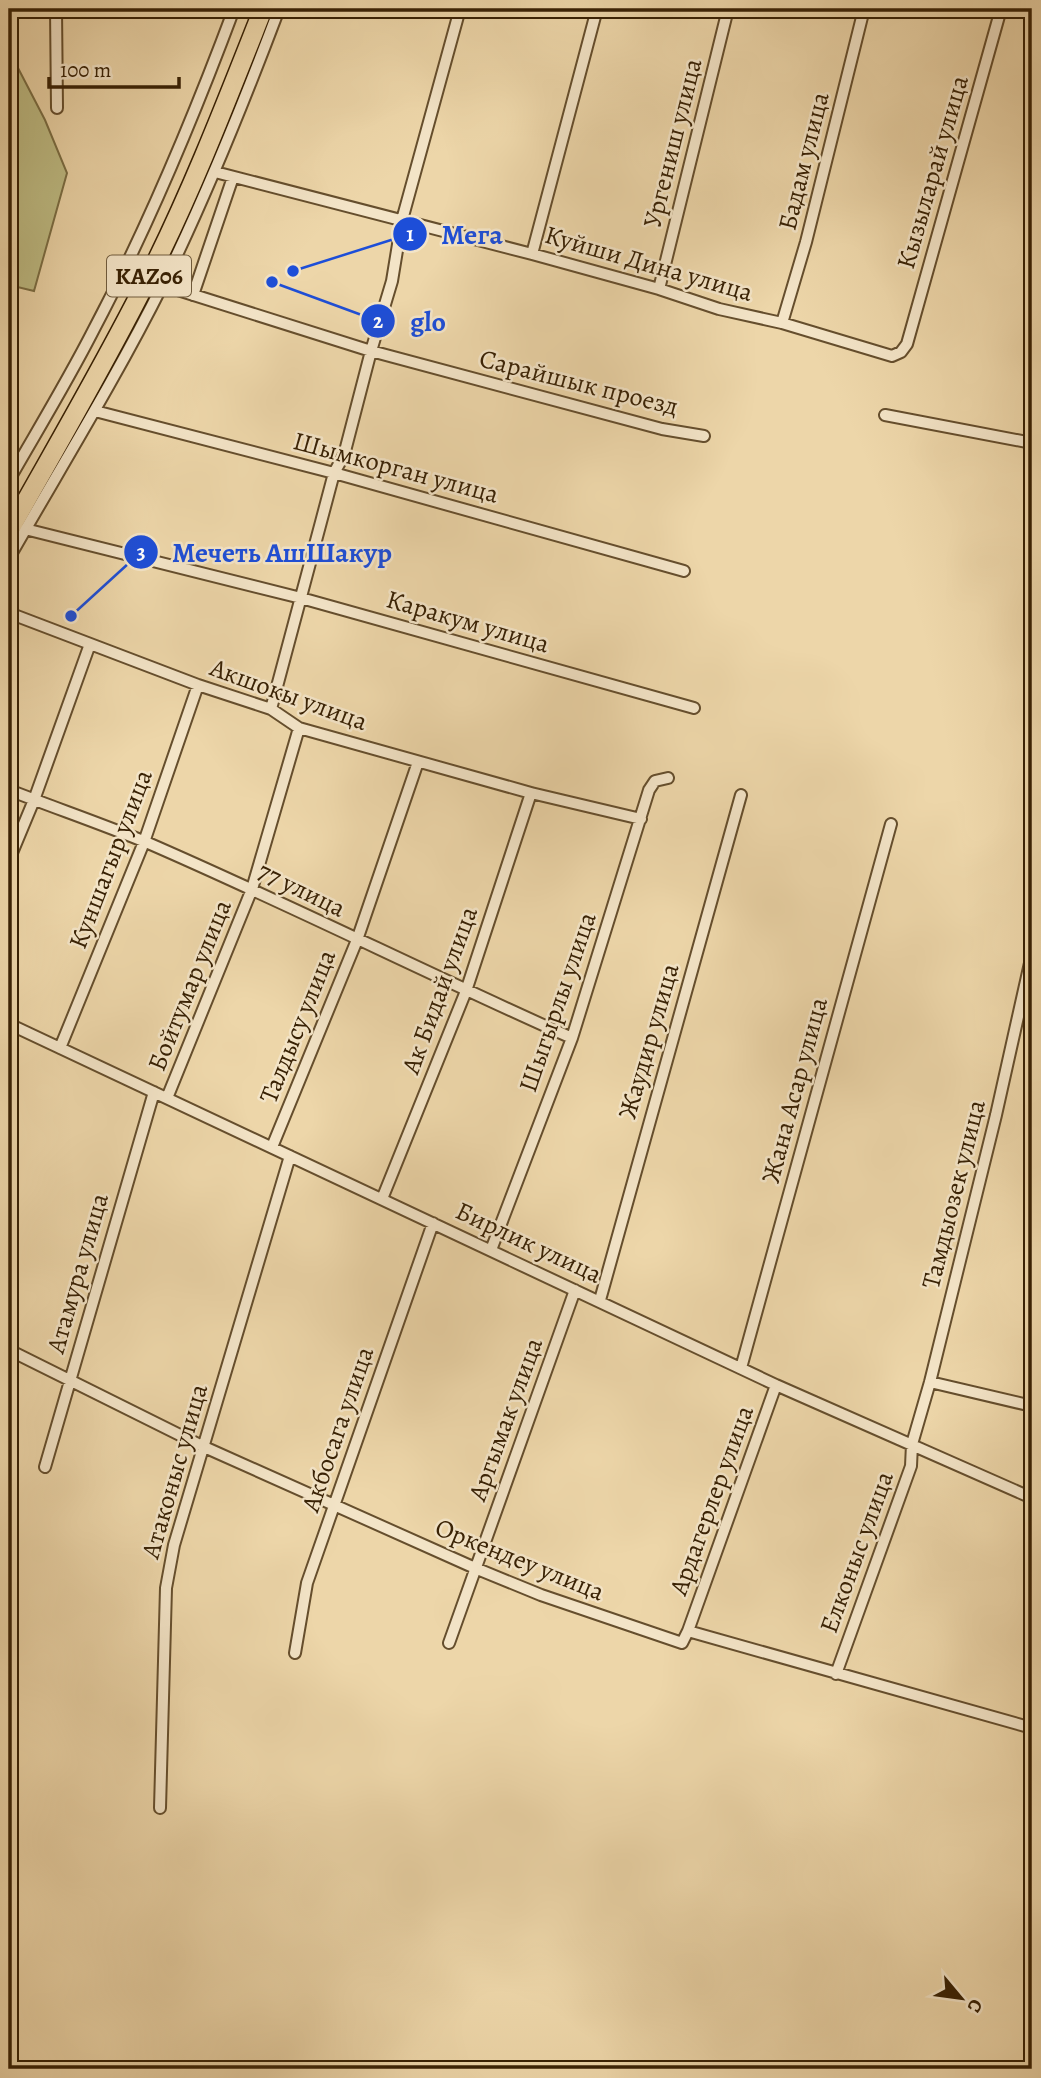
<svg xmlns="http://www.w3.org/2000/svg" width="1041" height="2078" font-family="Alegreya,serif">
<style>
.green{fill:#bebc84;stroke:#7b6e44;stroke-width:2}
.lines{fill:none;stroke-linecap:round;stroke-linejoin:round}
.minor-casing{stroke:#654e2d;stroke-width:14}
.trunk-casing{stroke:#382104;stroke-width:21}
.minor{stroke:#f3e4c7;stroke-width:10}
.trunk{stroke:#edd6a9;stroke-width:18}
.labels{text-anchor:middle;stroke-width:5;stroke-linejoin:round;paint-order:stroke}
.shield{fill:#f3e4c7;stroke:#705c3e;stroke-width:2}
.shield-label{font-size:24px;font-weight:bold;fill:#382104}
.street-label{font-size:26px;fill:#382104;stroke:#f3e4c7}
.leader{fill:none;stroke:#1d4ed8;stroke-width:2.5}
.callout-dot{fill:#1d4ed8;stroke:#f3e4c7;stroke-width:2.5}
.mark-label{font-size:21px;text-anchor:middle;font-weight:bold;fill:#fff}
.callout-label{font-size:28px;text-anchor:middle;font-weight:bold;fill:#1d4ed8;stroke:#f3e4c7;stroke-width:5;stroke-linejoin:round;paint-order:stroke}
</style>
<rect width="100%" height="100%" fill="#edd6a9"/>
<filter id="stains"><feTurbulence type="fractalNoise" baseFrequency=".00286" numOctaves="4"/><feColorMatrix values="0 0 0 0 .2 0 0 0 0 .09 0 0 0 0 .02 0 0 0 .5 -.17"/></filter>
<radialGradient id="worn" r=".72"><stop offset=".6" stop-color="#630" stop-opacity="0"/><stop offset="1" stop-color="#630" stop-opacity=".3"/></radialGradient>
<path class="green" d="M9,67L18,68L45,120L67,173L34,291L9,285Z"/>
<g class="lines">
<g class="minor-casing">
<path id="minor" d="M56,9L57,108
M215,172L532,254L659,289L719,309L782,323L892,356L901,352L907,344L1001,9
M532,254L597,9
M162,285L371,351L662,429L704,436
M659,289L728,9
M193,295L233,177
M782,323L806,242L864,9
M95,411L334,473L684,571
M885,415L1032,443
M9,480C37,431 67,382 93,331C148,227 193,119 234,9
M25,529L301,598L694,708
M9,558C61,467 116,378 163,284C207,194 244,102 279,9
M9,613L198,685L271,709L299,728L531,793L641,819
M271,709L321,522L334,473L344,455L371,351L392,281L402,220L460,9
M9,790C55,808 102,824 148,843C291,905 430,975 572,1038
M9,860L34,800L90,644
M9,1024L776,1385L1032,1498
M60,1048L144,842L198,685
M167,1098L252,889L299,728
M272,1147L357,940L418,762
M382,1199L466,991L531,793
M491,1250L572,1038L649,790L655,781L668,778
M600,1300L741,795
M9,1350L202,1446L475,1568L541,1595L682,1643L688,1631L1032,1728
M741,1368L891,824
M930,1382L1032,1406
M45,1467L154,1092
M688,1631L776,1385
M449,1643L575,1290
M295,1653L307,1583L433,1223
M836,1674L911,1466L912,1444L930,1382L996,1115L1032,954
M160,1808L166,1588L174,1545L290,1156"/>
</g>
<g class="trunk-casing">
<path id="trunk" d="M9,531C56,447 105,364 148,278C192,191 227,100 263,9"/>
</g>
<use href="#minor" class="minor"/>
<use href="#trunk" class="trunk"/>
</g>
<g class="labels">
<rect class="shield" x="107" y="255.5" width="84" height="41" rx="5"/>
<g class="shield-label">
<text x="149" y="284">KАZ06</text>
</g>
<g class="street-label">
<text transform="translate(672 143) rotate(-76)" y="9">Ургениш улица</text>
<text transform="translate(803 161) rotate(-76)" y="9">Бадам улица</text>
<text transform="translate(932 172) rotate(-74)" y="9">Кызыларай улица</text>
<text transform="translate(649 263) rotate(16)" y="9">Куйши Дина улица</text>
<text transform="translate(579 382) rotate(14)" y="9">Сарайшык проезд</text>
<text transform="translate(396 467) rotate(15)" y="9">Шымкорган улица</text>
<text transform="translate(468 621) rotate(16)" y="9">Каракум улица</text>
<text transform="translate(289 694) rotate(20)" y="9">Акшокы улица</text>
<text transform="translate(110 859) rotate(-69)" y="9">Куншагыр улица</text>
<text transform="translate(302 889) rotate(26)" y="9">77 улица</text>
<text transform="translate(189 985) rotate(-68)" y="9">Бойтумар улица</text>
<text transform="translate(439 990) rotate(-70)" y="9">Ак Бидай улица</text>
<text transform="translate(557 1002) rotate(-71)" y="9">Шыгырлы улица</text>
<text transform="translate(297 1026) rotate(-68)" y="9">Талдысу улица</text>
<text transform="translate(648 1041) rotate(-74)" y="9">Жаудир улица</text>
<text transform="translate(794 1090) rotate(-75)" y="9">Жана Асар улица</text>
<text transform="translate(953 1194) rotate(-76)" y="9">Тамдыозек улица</text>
<text transform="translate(529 1242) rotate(25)" y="9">Бирлик улица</text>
<text transform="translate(77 1273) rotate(-74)" y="9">Атамура улица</text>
<text transform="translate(505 1419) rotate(-70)" y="9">Аргымак улица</text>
<text transform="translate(337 1429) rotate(-71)" y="9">Акбосага улица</text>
<text transform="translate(174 1471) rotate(-74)" y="9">Атаконыс улица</text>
<text transform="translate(711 1500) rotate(-70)" y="9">Ардагерлер улица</text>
<text transform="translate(856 1552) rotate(-70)" y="9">Елконыс улица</text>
<text transform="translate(520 1559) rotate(22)" y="9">Оркендеу улица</text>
</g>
</g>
<path class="leader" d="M293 271L410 234M272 282L378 321M71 616L141 552"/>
<g class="callout-dot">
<circle cx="293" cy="271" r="7"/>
<circle cx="272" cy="282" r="7"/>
<circle cx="71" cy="616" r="7"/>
<circle cx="410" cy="234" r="18"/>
<circle cx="378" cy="321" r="18"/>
<circle cx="141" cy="552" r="18"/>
</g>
<g class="mark-label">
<text x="410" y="241">1</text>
<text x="378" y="328">2</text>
<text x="141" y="559">3</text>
</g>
<g class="callout-label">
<text x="472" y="244">Мега</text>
<text x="428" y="331">glo</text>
<text x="282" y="562">Мечеть АшШакур</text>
</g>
<rect width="1041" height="2078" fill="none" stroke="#edd6a9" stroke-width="35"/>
<rect x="10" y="10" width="1020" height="2057" fill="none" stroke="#382104" stroke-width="3.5"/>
<rect x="18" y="18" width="1006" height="2043" fill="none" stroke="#382104" stroke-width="2"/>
<g transform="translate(961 1998) rotate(119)" stroke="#f3e4c7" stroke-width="5" paint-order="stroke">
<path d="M0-5L12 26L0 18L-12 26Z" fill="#382104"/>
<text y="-10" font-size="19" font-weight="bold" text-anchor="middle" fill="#382104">С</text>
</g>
<path d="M49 77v10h130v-10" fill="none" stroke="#382104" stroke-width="3.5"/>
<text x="60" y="77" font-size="21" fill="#382104" stroke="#f3e4c7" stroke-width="5" paint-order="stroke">100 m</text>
<rect width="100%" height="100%" filter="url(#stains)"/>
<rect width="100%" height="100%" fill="url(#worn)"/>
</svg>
